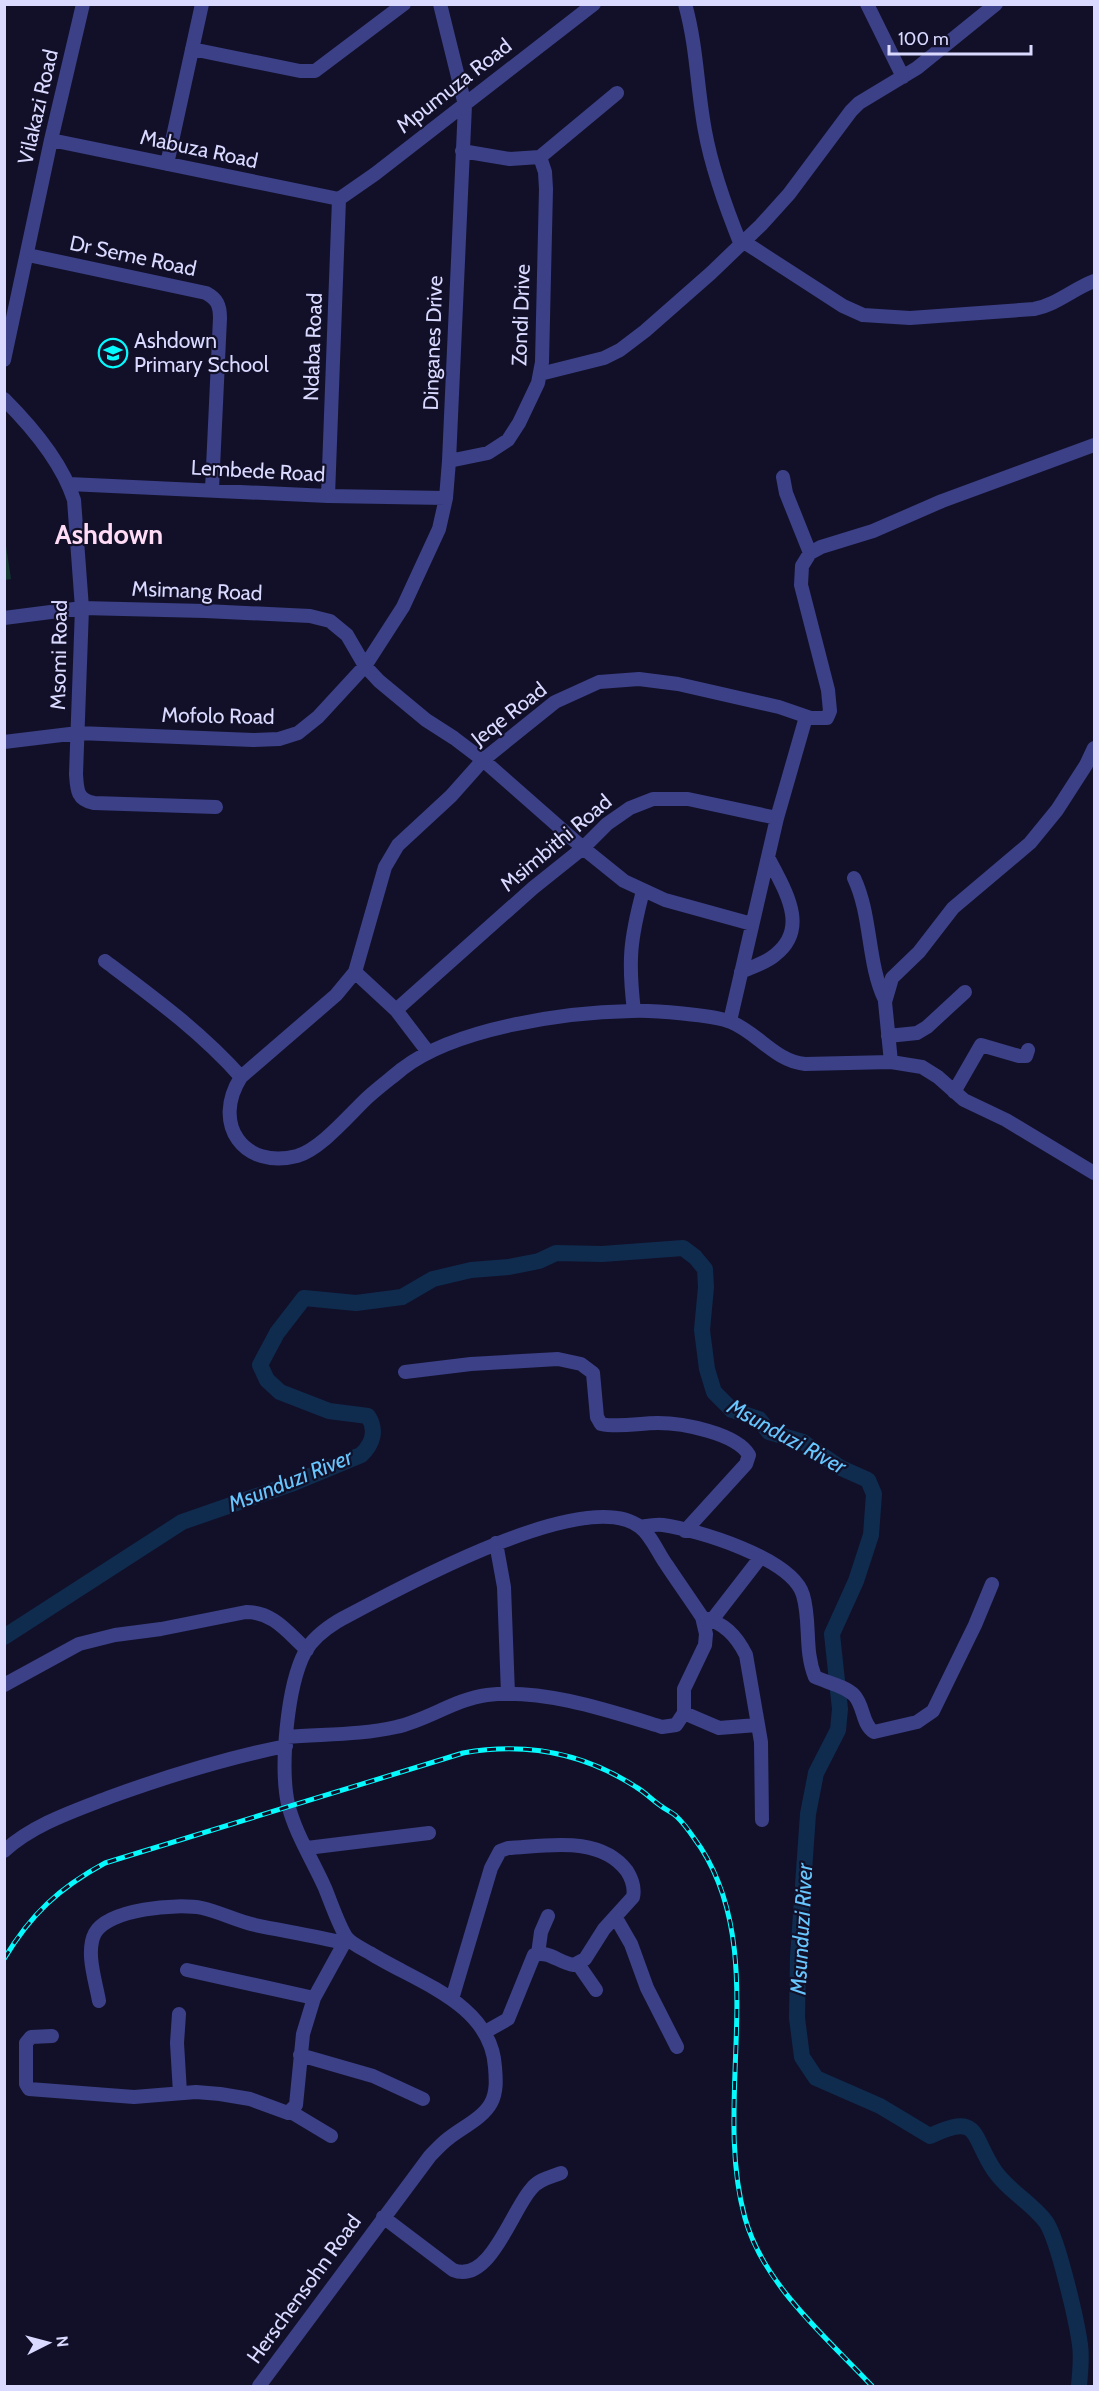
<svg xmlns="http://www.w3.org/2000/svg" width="1099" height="2391" font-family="Cabin,sans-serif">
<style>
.green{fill:#13332f}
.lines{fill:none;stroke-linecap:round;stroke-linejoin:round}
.river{stroke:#0f2c4e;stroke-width:16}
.minor{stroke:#3c4087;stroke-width:14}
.rail-casing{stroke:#06fafd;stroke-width:5}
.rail{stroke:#121029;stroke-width:3;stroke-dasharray:9;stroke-linecap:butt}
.labels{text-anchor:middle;stroke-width:4.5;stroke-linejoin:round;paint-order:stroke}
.street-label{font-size:21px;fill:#dad9ff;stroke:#121029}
.poi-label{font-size:21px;fill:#dad9ff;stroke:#121029;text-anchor:start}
.water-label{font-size:22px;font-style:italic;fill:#68c6fe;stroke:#121029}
.district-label{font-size:27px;font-weight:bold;fill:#ffdbf5;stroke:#121029}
</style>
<rect width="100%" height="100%" fill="#121029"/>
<path class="green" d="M4,533L11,579L5,580H4Z"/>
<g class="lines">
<path class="river" d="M4,1637L182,1522L291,1484L361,1455C373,1444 377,1430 368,1416L329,1411L280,1392L267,1380L260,1365L277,1333L304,1298L356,1303L402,1297L433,1279L471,1270L509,1267L539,1261L556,1253L602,1254L683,1248L695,1257L705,1269L706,1287L702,1330L707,1369L714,1392L732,1410L759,1419L769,1432L803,1442L841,1468L868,1480L874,1494L871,1535L856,1581L832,1634L840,1709L838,1730L816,1773L808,1814L798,1957L797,2018L802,2057L816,2078L880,2106L930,2136C981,2112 971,2136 994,2170C1008,2191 1031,2202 1046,2222C1058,2239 1077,2322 1080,2345C1082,2358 1080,2373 1079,2386"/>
<path class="minor" d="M685,4C697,46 697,89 705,131C712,170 726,208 741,245
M867,4L903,77
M192,49L300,71H315L404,4
M51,140L339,199
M462,151L510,159L540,157L617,93
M167,164L202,4
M339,199L375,174L594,4
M744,242L843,306L863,315L910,318L1034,309C1056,305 1073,289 1094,281
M28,255L206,293C217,299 220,305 220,318L212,489
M4,360L51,140L83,4
M540,374L604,358L620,350L645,331L711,273L761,225L789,194L851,111L859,103L917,68L996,4
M4,399C32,427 62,462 74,500L82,608L76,774C77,790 77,800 94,803L216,807
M449,461L488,453L508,440L519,423L538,383L542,362L546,189L545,172L540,157
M783,477L786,493L810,553
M69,484L328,496L446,498
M328,496L339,199
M4,618L82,608L205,611L310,616L330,621L347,635L365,666L379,681L426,720L454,738L483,760L583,848L624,881L665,900L752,924
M4,742L78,733L253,740L279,739L298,733L318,717L365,666L403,607L439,529L446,498L449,461L465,105L440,4
M854,878C872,916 867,963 885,1000
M105,961C153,997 201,1032 241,1077C211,1124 244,1170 297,1156C321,1149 349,1115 367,1098C378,1088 390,1079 402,1069C455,1028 565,1012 632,1011C652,1010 714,1015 731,1022C758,1033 775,1061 805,1064L891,1062L922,1067L938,1077L964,1100L1006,1120L1094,1173
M355,972L396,1010L428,1052
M741,972C752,967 766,963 775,955C811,927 783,888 768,857
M396,1010L533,888L583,848L607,824L630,808L653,799H688L777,818
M634,1011C628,961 630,940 643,891
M730,1021L777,818L806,717
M888,1036L917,1033L927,1027L965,992
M891,1062L885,1002L892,978L919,952L953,908L1030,843L1057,810L1086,765L1094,748
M241,1077L336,995L355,972L385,867L398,845L451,796L483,760L555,702L599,682L639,679L678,684L779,707L811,718H827L830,711L828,690L801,585L802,566L810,553L821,547L873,531L942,501L1094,445
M954,1092L981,1045L1019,1056H1026L1028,1050
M405,1372L471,1364L558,1359L581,1364L593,1373L597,1417L601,1424C619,1428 639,1423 658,1423C682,1423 736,1433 749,1455L746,1464L685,1531
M640,1527C647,1526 655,1524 663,1525C697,1530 792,1558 803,1595C811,1622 804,1650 815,1677C826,1682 845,1686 854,1695C864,1705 862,1725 874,1732L917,1722L933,1711L975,1625L992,1584
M496,1543L504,1587L508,1694
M702,1617C724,1623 736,1635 746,1655L761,1742L762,1820
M712,1620L760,1558
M4,1685L79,1644L115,1635L161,1629L246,1612C274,1612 288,1633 307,1650
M684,1713L719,1728L757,1725
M307,1848L429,1833
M4,1851C34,1824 74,1811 110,1797C168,1776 225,1758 286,1746
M616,1918L631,1944L647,1988L677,2047
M538,1954L541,1932L548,1916
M578,1964L596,1990
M187,1970L314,1998
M452,1999L491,1868L500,1851L508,1848C547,1846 600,1835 627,1871C632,1879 635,1888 633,1897L604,1929L585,1959L574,1965C559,1963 549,1950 534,1955L508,2019L485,2032
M99,2001C96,1982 85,1952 95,1933C108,1909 177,1903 202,1908C220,1912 237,1921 255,1925C284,1931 315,1936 344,1943
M179,2014L177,2043L180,2093
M52,2036L31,2037L26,2043V2084L29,2089L134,2097L196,2092L220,2094L250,2099L288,2113L296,2105L303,2034L314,1998L347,1938
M300,2055L373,2076L423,2099
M291,2112L331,2136
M383,2217L453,2270C490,2285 512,2209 532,2188C539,2179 551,2177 561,2173
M259,2386L430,2156C436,2150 442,2143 449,2138C463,2127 483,2118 491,2103C497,2092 496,2079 495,2067C491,2003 416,1982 370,1953C363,1949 352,1944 347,1938C340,1929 330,1900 325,1888C313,1861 295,1833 288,1804C280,1767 287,1686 305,1652C312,1639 325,1629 338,1621C392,1592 585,1484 640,1527C651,1535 658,1553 666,1564C678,1582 690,1599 702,1617L706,1634L705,1645L684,1689V1713L676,1725L662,1727C610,1711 542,1688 487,1695C455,1699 428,1720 396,1727C361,1735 323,1734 287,1737"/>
<g class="rail-casing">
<path id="rail" d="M4,1959C31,1914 59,1888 105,1863L463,1753C525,1742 582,1752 636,1787C645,1792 652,1800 661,1806C666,1810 672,1812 676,1816C686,1825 693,1837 701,1848C770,1956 712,2100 745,2218C763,2284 826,2337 872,2386"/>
</g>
<use href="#rail" class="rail"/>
</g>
<defs>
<g id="school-ring" transform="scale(1.5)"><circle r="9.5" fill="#121029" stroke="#06fafd" stroke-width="1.5"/><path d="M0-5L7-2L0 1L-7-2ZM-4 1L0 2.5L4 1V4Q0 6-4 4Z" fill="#06fafd"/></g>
</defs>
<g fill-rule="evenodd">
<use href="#school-ring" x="113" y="353"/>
</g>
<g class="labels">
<g class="street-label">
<text transform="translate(454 86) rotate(-38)" y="7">Mpumuza Road</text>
<text transform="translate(38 107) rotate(-77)" y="7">Vilakazi Road</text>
<text transform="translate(199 149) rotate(12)" y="7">Mabuza Road</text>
<text transform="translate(133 256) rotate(12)" y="7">Dr Seme Road</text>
<text transform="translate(521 315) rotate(-88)" y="7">Zondi Drive</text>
<text transform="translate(433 343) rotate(-88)" y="7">Dinganes Drive</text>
<text transform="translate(313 347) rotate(-88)" y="7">Ndaba Road</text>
<text transform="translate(258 471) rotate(3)" y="7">Lembede Road</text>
<text transform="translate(197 591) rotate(2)" y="7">Msimang Road</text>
<text transform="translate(59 655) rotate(-89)" y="7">Msomi Road</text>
<text transform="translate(509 714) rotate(-38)" y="7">Jeqe Road</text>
<text transform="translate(218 716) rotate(1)" y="7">Mofolo Road</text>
<text transform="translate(556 843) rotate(-40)" y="7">Msimbithi Road</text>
<text transform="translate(304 2289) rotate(-54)" y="7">Herschensohn Road</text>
</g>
<g class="poi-label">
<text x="134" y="348">Ashdown<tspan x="134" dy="24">Primary School</tspan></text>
</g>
<g class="water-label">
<text transform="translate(787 1436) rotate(29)" y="8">Msunduzi River</text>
<text transform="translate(290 1480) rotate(-22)" y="8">Msunduzi River</text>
<text transform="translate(801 1929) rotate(-87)" y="8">Msunduzi River</text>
</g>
<g class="district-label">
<text x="109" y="544">Ashdown</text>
</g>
</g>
<rect width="1099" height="2391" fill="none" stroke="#dad9ff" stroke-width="12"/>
<g transform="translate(48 2343) rotate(84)" stroke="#121029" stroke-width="4.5" paint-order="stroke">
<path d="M0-4.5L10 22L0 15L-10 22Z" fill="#dad9ff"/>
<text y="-9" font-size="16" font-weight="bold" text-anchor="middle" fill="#dad9ff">N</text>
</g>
<path d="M889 45v9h142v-9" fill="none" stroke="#dad9ff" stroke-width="3"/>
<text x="898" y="45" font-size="18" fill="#dad9ff" stroke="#121029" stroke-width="4.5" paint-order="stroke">100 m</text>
</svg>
